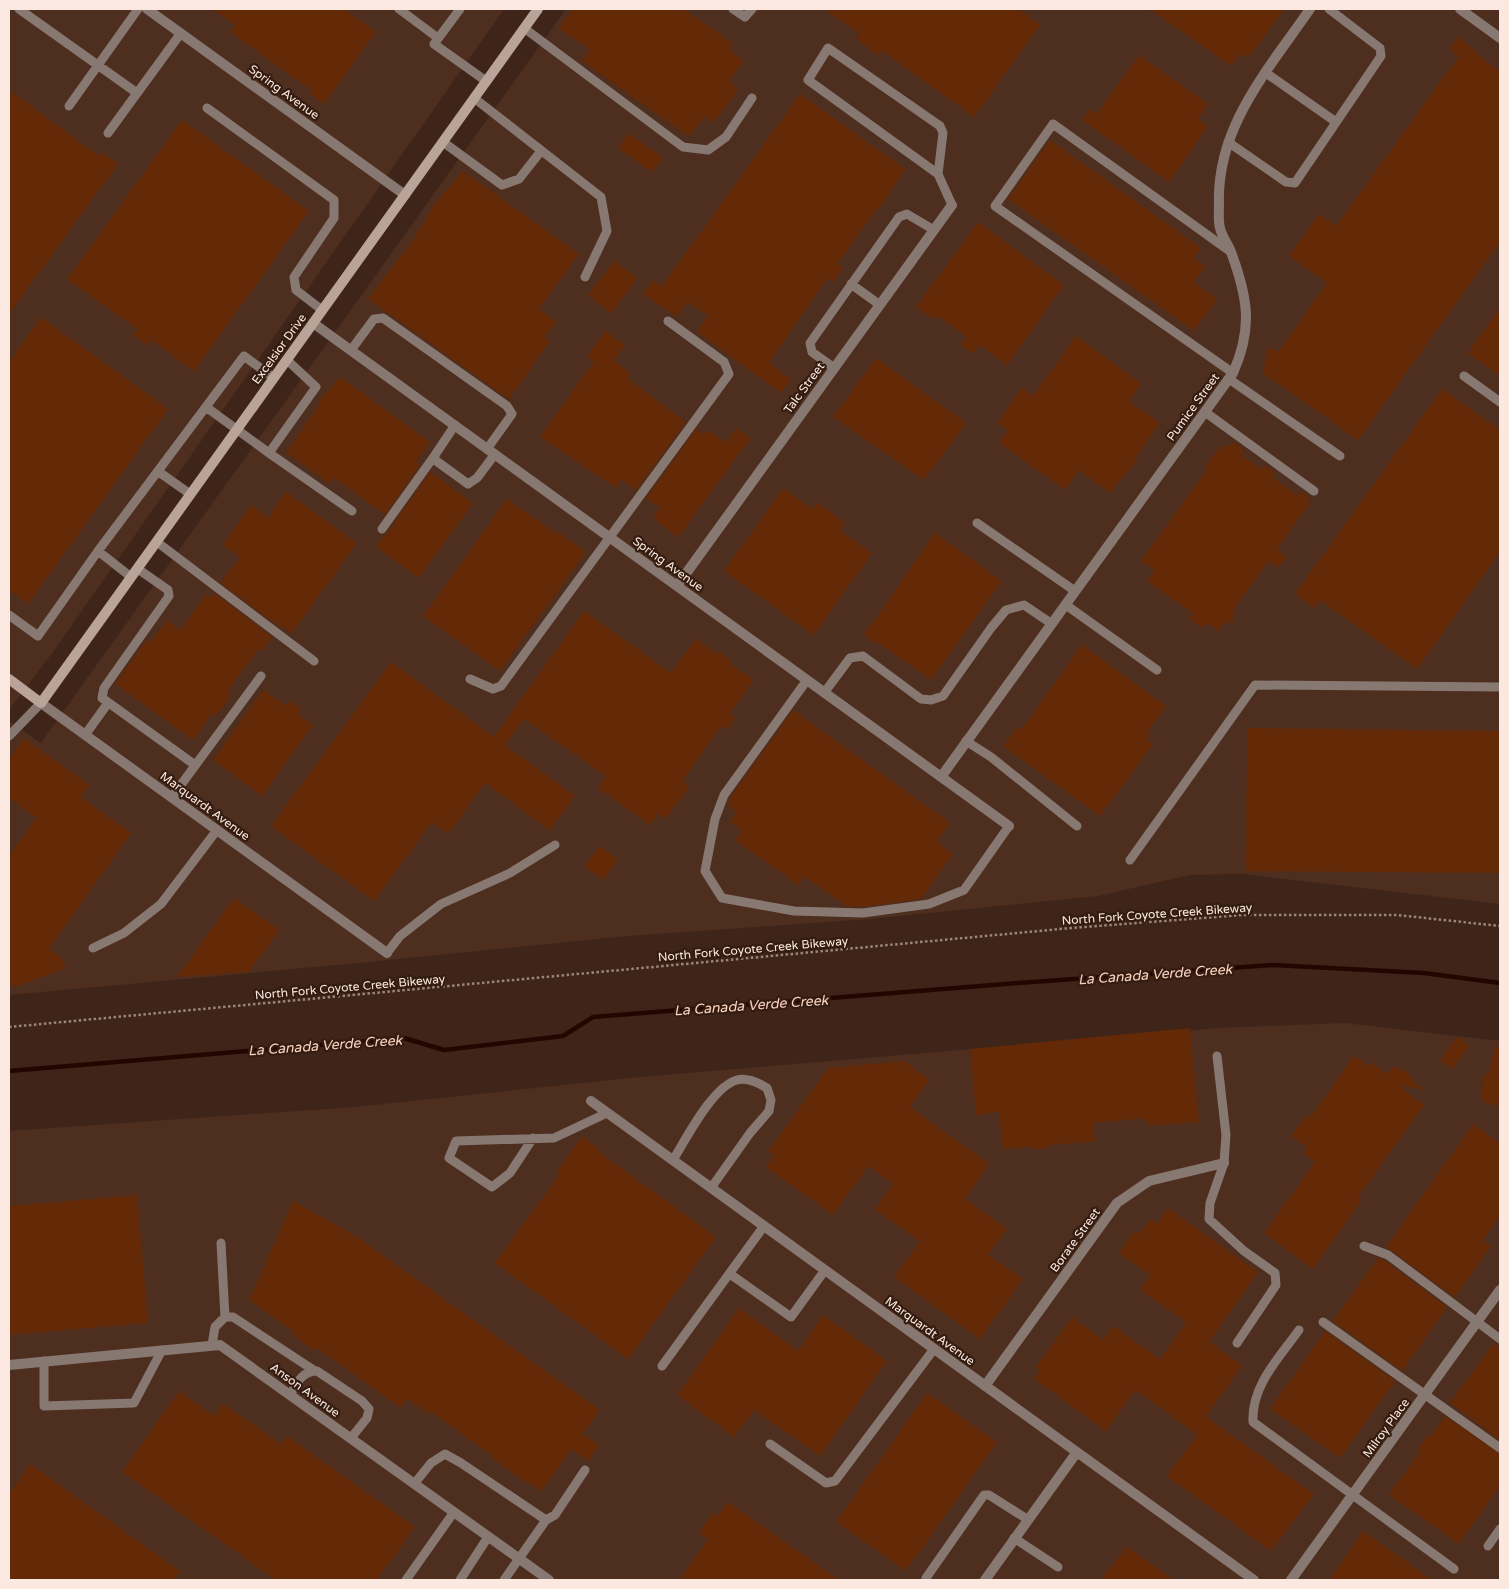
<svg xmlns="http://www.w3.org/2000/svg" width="1509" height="1589" font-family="'Varela Round',sans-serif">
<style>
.built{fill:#4e2e1f}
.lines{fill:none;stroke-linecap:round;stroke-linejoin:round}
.stream{stroke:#240600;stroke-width:4.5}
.building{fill:#642906}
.path{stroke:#9c867c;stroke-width:2.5;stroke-dasharray:2.5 2.5;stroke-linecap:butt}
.lane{stroke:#877972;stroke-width:9}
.street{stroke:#877972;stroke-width:10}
.secondary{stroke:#baa499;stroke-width:10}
.labels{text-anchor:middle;stroke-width:4.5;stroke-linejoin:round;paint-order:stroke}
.street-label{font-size:12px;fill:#fbe9e1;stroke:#341c10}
.water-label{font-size:14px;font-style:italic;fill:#fad3c1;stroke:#341c10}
</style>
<rect width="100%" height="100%" fill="#3f2519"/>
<path class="built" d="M9,9H504L53,652L9,710Z
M566,9H1500V904L1243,874L1190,875L1098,896L870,919L627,936L359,963L9,995V721L41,743Z
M1345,1023L1500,1041V1580H9V1131L355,1107L630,1078L1218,1028Z"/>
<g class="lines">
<path class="stream" d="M9,1071L404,1038L444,1050L563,1036L593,1017L1018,983L1273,965L1424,973L1500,983"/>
</g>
<path class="building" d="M212,9H344L376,32L324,104L310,94L312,91L230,32L235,25Z
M573,9H684L733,44L729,50L744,61L729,81L739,88L714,123L704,116L689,137L582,61L590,50L559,28Z
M824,9H1018L1040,25L974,117L882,51L879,56L856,39L860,34Z
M1150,9H1284L1248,58L1241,53L1231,66Z
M1458,37L1476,51L1475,53L1500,72V242L1358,440L1263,373L1268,348L1279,351L1327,283L1289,256L1319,214L1336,226L1459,56L1449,49Z
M1139,55L1208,104L1198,119L1208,126L1169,182L1082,120L1090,109L1097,114Z
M9,90L99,156L101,152L118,164L9,314Z
M800,94L905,169L879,210L877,209L837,264L843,268L833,282L827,278L769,363L791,379L781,393L697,332L708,316L687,301L677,317L643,294L653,280L662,286Z
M182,120L309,211L194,371L152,340L149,346L133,335L137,329L67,279Z
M628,133L663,158L652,172L618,148Z
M1050,140L1201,248L1194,258L1205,266L1194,282L1217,299L1194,331L1008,199Z
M463,171L579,254L539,309L556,322L545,337L550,341L509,399L368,299L413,240L436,202Z
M978,222L1064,285L1007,365L979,345L973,354L961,345L967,337L938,316L935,320L916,307Z
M614,261L637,278L612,313L588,296Z
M1500,307V376L1468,353Z
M41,317L168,409L28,604L9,590V362Z
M605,331L625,345L614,361L630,373L627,378L686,422L636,490L621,480L616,488L540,437L594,361L587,356Z
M1076,336L1141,383L1129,401L1160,423L1136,457L1138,458L1110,493L1079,470L1065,490L999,443L1008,430L997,423L1022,388L1033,396Z
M876,358L966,423L924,480L833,417Z
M340,377L430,442L416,462L420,465L385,515L334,478L330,484L286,452L320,404L318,402Z
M1442,389L1500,430V552L1417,669L1320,600L1314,608L1295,594Z
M736,428L751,438L678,537L653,518L660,508L646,498L696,429L704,434L708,430L726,443Z
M1233,442L1244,450L1241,455L1261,469L1264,465L1275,473L1272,477L1297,495L1300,491L1311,499L1308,503L1309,504L1277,550L1287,557L1278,568L1268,561L1235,608L1232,625L1226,620L1218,631L1207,623L1204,628L1189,619L1193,613L1147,581L1155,570L1141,561L1207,469L1205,467L1217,450L1219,452L1225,444L1229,447Z
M430,472L473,503L419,578L375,546L387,533Z
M783,488L812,509L817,502L845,523L840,530L872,553L814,635L724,571Z
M286,492L357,543L292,633L283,626L281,628L221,583L240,557L223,545L251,505L268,518Z
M507,499L555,533L557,531L586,552L500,671L423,616Z
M935,533L1002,581L931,680L877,642L876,644L864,635Z
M214,593L272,637L262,652L258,649L227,692L231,695L216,716L212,713L193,740L115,684L147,639L151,642L167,620L181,630L206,594L211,597Z
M584,611L671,673L696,639L717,654L719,651L732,661L730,664L754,680L729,714L735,718L727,730L721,726L682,781L689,786L666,819L658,813L650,825L598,788L606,776L524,719L505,745L575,796L550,830L485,783L448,834L432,822L374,901L271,826L391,662L494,737Z
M1082,645L1166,706L1146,733L1150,735L1147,740L1153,744L1100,816L1003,746L1018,726L1022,729Z
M263,690L286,706L289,701L301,709L297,714L313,725L262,796L213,760Z
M793,710L950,823L937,842L953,854L921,899L863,907L846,906L804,876L798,885L735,840L742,830L730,822L737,812L727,805L730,798Z
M1247,728L1500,731V873L1246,871Z
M24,738L89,785L81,797L131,833L49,949L60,957L66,968L15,987L9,983V856L36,818L9,798V760Z
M600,846L618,860L603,880L584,866Z
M234,898L279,930L249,972L177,977Z
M1190,1028L1199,1122L1147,1126L1146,1118L1093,1123L1095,1141L1049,1145V1148L1033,1149V1147L1003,1149L999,1112L976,1115L970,1049Z
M1457,1037L1469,1046L1452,1069L1440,1060Z
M1495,1047L1500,1048V1106L1483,1102L1484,1099L1480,1098L1485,1073H1489Z
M1354,1056L1369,1066L1372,1063L1387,1074L1393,1066L1399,1071L1401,1068L1412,1076L1410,1079L1425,1090L1405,1086L1402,1089L1424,1105L1358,1197L1362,1200L1313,1269L1264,1233L1315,1162L1303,1153L1307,1147L1291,1136L1306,1115L1310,1118Z
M904,1061L929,1080L910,1107L989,1164L965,1199L1007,1229L988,1255L1023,1279L980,1339L894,1277L920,1241L875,1210L893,1184L868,1166L833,1215L766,1167L774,1155L768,1152L828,1068Z
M1473,1124L1500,1144V1216L1483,1240L1491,1246L1455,1297L1386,1247Z
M582,1136L600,1150L599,1152L716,1237L628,1359L495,1263L559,1175L556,1173Z
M137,1195L148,1323L9,1335V1206Z
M293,1201L357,1237L600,1410L582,1434L599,1445L588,1461L571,1449L542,1491L521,1479L493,1459L494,1457L430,1411L428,1414L407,1399L401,1408L317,1348L315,1351L292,1335L294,1332L249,1300Z
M1168,1208L1258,1272L1209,1342L1242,1365L1206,1417L1314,1494L1271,1551L1167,1476L1197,1435L1161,1408L1135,1390L1106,1431L1034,1379L1040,1370L1036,1367L1072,1317L1103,1340L1113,1326L1160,1359L1186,1322L1140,1290L1150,1275L1119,1253L1134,1231L1139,1234L1151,1219L1157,1224Z
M1378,1258L1385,1261L1447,1307L1402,1371L1333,1321Z
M739,1308L798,1351L823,1315L887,1361L820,1456L754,1410L734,1437L677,1395Z
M1325,1331L1395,1381L1340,1458L1270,1409Z
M1493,1344L1500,1349V1440L1450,1403Z
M179,1391L214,1416L223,1404L281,1444L287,1436L415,1527L377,1580H276L122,1472Z
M927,1393L997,1442L906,1571L836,1522Z
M1445,1416L1500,1454V1485L1459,1544L1389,1495L1420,1451L1418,1449L1428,1435L1430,1437Z
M30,1464L181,1572L175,1580H9V1494Z
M728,1502L839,1580H679L708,1540L699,1533L713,1513L718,1516Z
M1363,1531L1432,1580H1329Z
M1127,1547L1174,1580H1100Z"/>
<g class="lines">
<path class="path" d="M9,1027L1071,928L1242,915H1397L1500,926"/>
<path class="lane" d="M19,9L137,93
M399,9L438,38
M460,9L434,44L486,81
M733,9L745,17L752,9
M524,28L683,147L708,150L726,137L752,98
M1266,73L1336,122
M474,98L601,197L607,231L585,277
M69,106L138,9
M207,108L334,200V218L294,277L296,290L322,310
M108,133L181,33
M443,142L502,185L519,179L541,151
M1228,142L1286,182L1295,183L1381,56L1380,48L1329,9
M938,174L943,133L940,126L828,48L808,80L938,174L952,205
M1231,252L1053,124L995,206L1233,373
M851,284L880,305
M351,350L374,319L383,318L507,406L512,414L487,449
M834,368L812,352L810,343L899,217L907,214L934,230
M1464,376L1500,402
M1229,379L1340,456
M206,407L269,453L316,387L287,360
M1205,412L1314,491
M455,425L435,455V460L468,484L477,478L495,454
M269,453L352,511
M159,472L190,494
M977,523L1075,591
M382,529L435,455
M157,542L314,661
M98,551L131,577
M138,569L168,590L169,596L104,688L102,698L195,765
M1066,605L1157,670
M9,615L38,636L98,551L244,356L274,378
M470,679L493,689L501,686L729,374L724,362L668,321
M807,680L724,795L715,819L705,871L722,898L794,911L863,913L929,904L964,890L1009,826
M824,693L850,658L863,656L921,699L931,700L943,696L991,628L1006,610L1024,605L1052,624
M85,735L108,703
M9,736L41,703
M966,741L991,757L1077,826
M172,797L261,676
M1130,860L1255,685L1500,687
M93,948L124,933L161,904L217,830
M387,953L400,936L441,904L510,873L555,845
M1217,1056L1226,1135L1224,1163L1210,1203L1209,1219L1244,1251L1275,1273L1276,1285L1237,1343
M533,1138L510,1173L492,1187L449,1158L456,1141L554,1138L607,1113
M673,1160C686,1139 713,1086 737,1080C747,1077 759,1083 767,1088L771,1100L769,1111L750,1133L711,1188
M221,1243L225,1317
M1364,1246L1388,1255L1500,1339
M730,1274L791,1317L825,1270
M1323,1322L1500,1448
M1299,1330C1279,1358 1251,1386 1253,1422L1454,1569
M212,1345L215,1327L225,1317H233L315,1371
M44,1361V1406L134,1403L162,1350
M662,1366L764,1226
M290,1395C297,1383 302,1371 317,1371L362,1401L369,1409L367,1418L351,1438
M770,1444L826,1483L835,1481L934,1349
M414,1484L431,1463L445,1454L461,1463L546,1520L555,1515L585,1470
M1014,1538L1058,1567
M1488,1546L1500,1529
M926,1578L984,1495H989L1027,1519
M406,1580L454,1512
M460,1580L488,1537
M504,1580L546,1520"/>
<path class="street" d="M147,9L405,195
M1460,9L1500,38
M313,323L1009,826
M677,586L952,205
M41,703L387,953
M941,777L1233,373C1253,328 1248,298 1231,252C1228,244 1222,237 1220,228C1218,221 1219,212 1219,205C1216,127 1268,70 1310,9
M591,1101L1254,1580
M9,1365L220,1345L549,1580
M985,1386L1117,1203L1149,1181L1224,1163
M985,1580L1077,1452
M1291,1580L1500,1290"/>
<path class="secondary" d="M9,679L41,703L538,9"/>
</g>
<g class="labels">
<g class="street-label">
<text transform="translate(284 92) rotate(36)" y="4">Spring Avenue</text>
<text transform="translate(279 349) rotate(-54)" y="4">Excelsior Drive</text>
<text transform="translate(804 388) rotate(-54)" y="4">Talc Street</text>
<text transform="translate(1193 407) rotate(-54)" y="4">Pumice Street</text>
<text transform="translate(668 564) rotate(36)" y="4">Spring Avenue</text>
<text transform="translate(205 806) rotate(36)" y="4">Marquardt Avenue</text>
<text transform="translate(1157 914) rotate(-4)" y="4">North Fork Coyote Creek Bikeway</text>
<text transform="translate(753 949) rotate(-5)" y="4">North Fork Coyote Creek Bikeway</text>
<text transform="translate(350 987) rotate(-5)" y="4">North Fork Coyote Creek Bikeway</text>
<text transform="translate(1075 1240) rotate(-54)" y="4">Borate Street</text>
<text transform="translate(930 1331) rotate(36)" y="4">Marquardt Avenue</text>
<text transform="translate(305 1390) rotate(36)" y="4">Anson Avenue</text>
<text transform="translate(1386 1428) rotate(-54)" y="4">Milroy Place</text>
</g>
<g class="water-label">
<text transform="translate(1155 974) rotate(-4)" y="5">La Canada Verde Creek</text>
<text transform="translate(751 1005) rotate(-4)" y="5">La Canada Verde Creek</text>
<text transform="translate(325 1045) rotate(-4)" y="5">La Canada Verde Creek</text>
</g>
</g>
<rect width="1509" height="1589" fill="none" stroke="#fbe9e1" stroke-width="20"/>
</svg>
